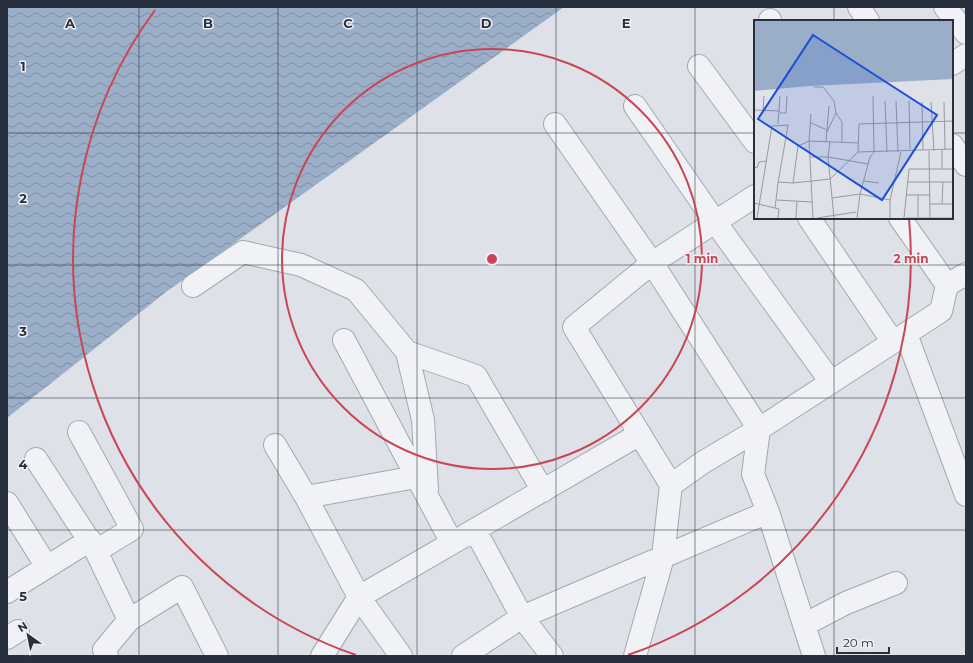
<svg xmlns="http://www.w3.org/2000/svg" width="973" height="663" font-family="Montserrat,sans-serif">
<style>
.water{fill:url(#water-waves)}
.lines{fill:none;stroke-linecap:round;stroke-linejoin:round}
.minor-casing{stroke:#a4a8b1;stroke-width:24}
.minor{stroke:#f1f2f6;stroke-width:22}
.grid{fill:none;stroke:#282f3e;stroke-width:1;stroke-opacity:0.55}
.ring{fill:none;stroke:#ca4655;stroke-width:2}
.inset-road{fill:none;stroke:#959aa3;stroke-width:1}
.view{fill:#1d4ed8;fill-opacity:0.15;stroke:#1d4ed8;stroke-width:2}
.inset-edge{fill:none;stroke:#282f3e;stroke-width:2}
.grid-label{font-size:13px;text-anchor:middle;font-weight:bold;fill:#282f3e;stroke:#edf0f5;stroke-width:3;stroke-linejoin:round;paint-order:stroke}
.centre{fill:#ca4655;stroke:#edf0f5;stroke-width:2}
.ring-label{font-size:12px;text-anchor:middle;font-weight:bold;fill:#ca4655;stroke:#edf0f5;stroke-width:3;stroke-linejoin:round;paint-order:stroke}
</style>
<defs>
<pattern id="water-waves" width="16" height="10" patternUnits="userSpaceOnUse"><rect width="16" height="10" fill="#9aaec7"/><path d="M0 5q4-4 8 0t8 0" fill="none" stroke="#7e8ea3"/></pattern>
</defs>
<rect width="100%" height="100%" fill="#dee1e7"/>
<path class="water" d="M7,7H564L166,292L7,418Z"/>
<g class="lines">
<g class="minor-casing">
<path id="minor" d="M859,7L868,21
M945,7L966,33
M770,20V21
M952,64L966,55
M699,66L755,142
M635,106L716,223L831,382
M555,124L652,263L759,429L753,474L768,512L814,656
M952,145L966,165
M809,218L893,342
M900,218L947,285
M193,286L243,252L301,265L356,290L407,352L476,376L543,491
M906,334L966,495
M344,340L452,543
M407,352L423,420L427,490
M79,432L132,529L96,551
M275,445L306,497L359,597L401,656
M36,459L96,551L129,620
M671,485L574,327L652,263L755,196
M306,497L416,477
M7,503L47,567
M475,530L522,617L552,656
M7,592L90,540
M804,625L846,603L896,583
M7,638L18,631
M107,656L104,650L129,620L182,587L217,656
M322,656L359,597L640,434
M463,656L522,617L768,512
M635,656L663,557L671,485L702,463L759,429L941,311L947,285L966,274"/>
</g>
<use href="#minor" class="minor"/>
</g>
<path class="grid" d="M139,7V656M278,7V656M417,7V656M556,7V656M695,7V656M834,7V21M7,133H755M952,133H966M834,218V656M7,265H966M7,398H966M7,530H966"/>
<g class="ring">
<circle cx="492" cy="259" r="210"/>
<path d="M356 655A419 419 0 0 1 155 10M909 219A419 419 0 0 1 628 655"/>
</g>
<g transform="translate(754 20)">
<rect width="199" height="199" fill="#dee1e7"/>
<path d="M0,1H199V59L56,66L0,71Z" fill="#9aaec7"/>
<path class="inset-road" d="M60,67H69L80,81L82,93L88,102V122M131,81L133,132M142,81L144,132M155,81L156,129M168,82L169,130M177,82L180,131M190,82L191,130M0,90L26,91M9,91L10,76M26,93H32L33,76M57,94L55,121L59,198M57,103L73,110M24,104L26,76M73,112L82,93M72,121L75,86M76,122L74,137L80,198M188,130V149M175,131L176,197M104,132L105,104L199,101M56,137H74L114,144M0,147L3,148L5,142L13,141M110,161L125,163M24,162L39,163L76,159L104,132L199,129M153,162H199M39,163L44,126L55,121L105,123M152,175H176M164,175V197M78,178L106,174L136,180M23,180L58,182M0,183L21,188M176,184H199M188,184L189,162M3,198L18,106L34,105L24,163L21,188L25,189L24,198M42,198L43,181M63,198L102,192M103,198L106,174L116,137L120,132L119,76M136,198V180L147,132M150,198L155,149H199M152,198H199"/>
<path class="view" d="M59,15L183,95L128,180L4,99Z"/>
<rect width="199" height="199" class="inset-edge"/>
</g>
<g class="grid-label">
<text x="70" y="28">A</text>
<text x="208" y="28">B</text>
<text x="348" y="28">C</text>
<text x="486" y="28">D</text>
<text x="626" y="28">E</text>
<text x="23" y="71">1</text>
<text x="23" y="203">2</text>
<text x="23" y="336">3</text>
<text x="23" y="469">4</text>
<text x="23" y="601">5</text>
</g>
<circle cx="492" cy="259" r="6" class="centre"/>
<g class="ring-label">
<text x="702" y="263">1 min</text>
<text x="911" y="263">2 min</text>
</g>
<rect width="973" height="663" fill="none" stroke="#282f3e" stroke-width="16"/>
<g transform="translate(28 635) rotate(327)" stroke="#edf0f5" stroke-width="3" paint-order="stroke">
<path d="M0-3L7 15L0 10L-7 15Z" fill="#282f3e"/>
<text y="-6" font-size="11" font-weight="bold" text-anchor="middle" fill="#282f3e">N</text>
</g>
<path d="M837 647v6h52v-6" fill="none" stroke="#282f3e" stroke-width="2"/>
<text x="843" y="647" font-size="12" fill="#282f3e" stroke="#edf0f5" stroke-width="3" paint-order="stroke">20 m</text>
</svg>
